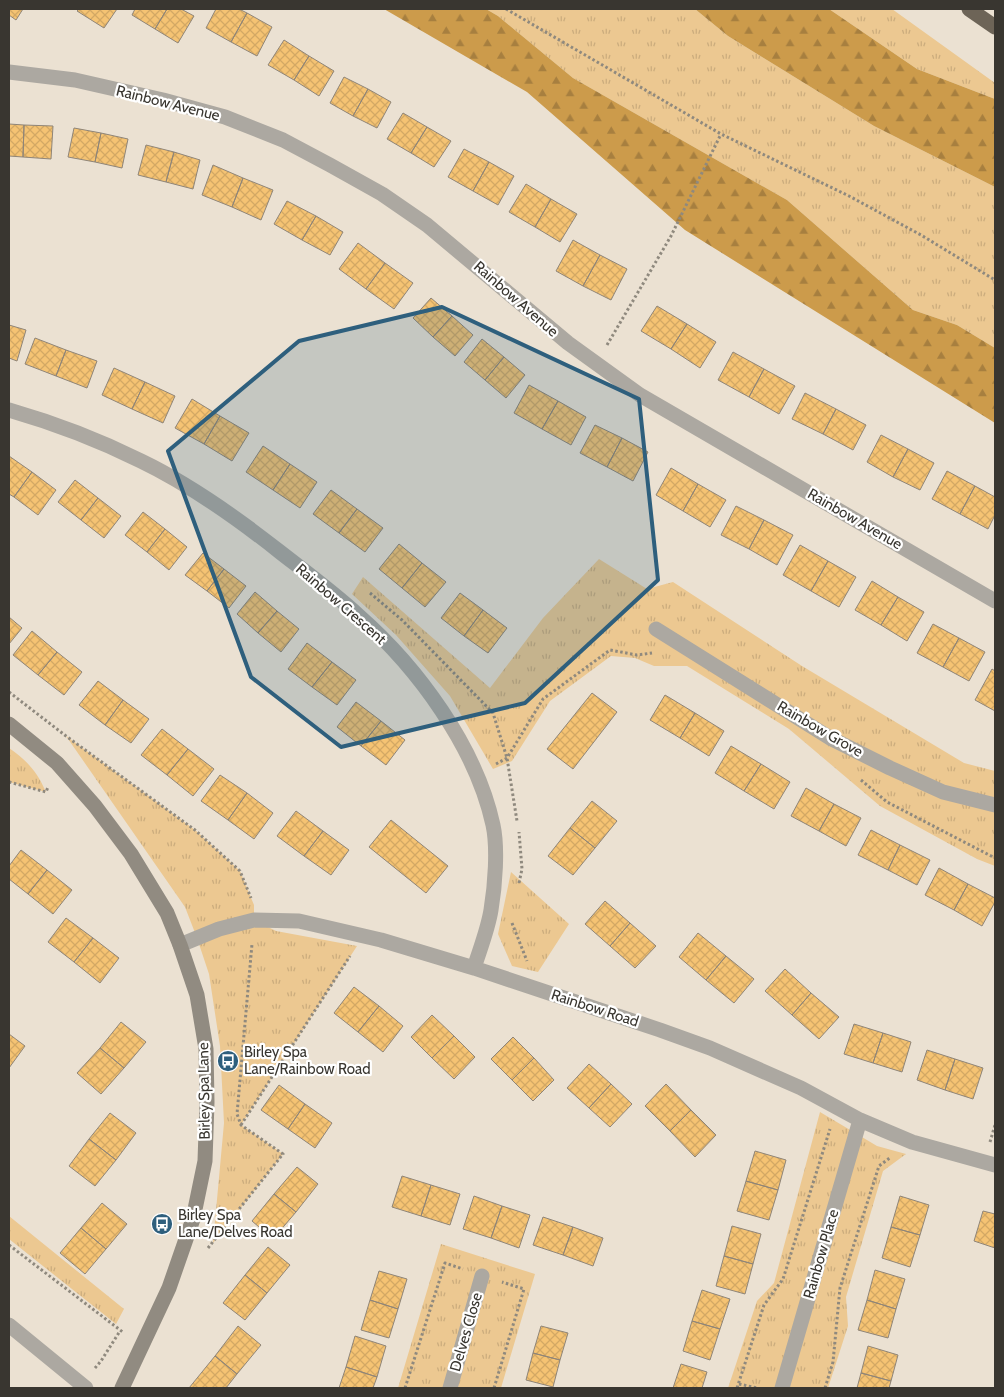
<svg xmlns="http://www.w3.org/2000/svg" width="1004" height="1397" font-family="Cabin,sans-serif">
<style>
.grass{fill:url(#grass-tufts)}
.forest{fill:url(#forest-firs)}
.building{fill:url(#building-cross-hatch);stroke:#8f8578}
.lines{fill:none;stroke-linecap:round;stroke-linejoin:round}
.path{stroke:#8f897e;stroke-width:3;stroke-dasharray:2.5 2.5;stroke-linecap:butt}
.lane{stroke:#aca8a1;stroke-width:15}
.street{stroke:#aca8a1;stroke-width:15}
.secondary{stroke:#918b81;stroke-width:15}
.highway{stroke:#6d6457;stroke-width:15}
.marked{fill:#2e5f7d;fill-opacity:0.2;stroke:#2e5f7d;stroke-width:4;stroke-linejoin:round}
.labels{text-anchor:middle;stroke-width:4.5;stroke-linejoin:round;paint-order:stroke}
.street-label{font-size:15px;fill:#393630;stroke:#fff}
.poi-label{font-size:15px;fill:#393630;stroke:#fff;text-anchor:start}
</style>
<defs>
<pattern id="grass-tufts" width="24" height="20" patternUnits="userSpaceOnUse" patternTransform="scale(1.25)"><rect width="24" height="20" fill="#ecc891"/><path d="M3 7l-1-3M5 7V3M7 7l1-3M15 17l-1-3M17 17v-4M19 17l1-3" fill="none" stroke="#cbac7d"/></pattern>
<pattern id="forest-firs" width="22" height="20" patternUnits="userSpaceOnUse" patternTransform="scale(1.25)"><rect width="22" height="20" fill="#cc9b4b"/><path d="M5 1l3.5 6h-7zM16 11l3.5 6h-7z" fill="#a77f3f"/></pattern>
<pattern id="building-cross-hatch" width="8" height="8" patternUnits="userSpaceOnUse" patternTransform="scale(1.25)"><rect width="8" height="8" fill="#f5c373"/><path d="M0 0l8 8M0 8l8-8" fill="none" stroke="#d3a864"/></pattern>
</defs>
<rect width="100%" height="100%" fill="#ebe1d2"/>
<path class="grass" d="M486,9H695L728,36L874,126L995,187V348L957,325L913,310L787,200L573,78L498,16Z
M829,9H892L995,83V99L917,69Z
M599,559L647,589L673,582L802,666L964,763L995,771V866L977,859L880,806L789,729L687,666H654L635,658L611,656L550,701L512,761L493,769L450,696L396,635L352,594L363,577L490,688L543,618Z
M66,736L195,830L240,871L254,905V920L276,931L357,946L241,1125L283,1154L213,1243L224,1123L220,1046L209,974L197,938L185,907Z
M9,748C28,761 37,772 46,792L9,782Z
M511,872L569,924L538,972L512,966L498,934Z
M820,1112L877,1146L906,1154L883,1171L846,1297L848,1326L828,1388H728L757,1301L774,1283Z
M9,1216L124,1309L116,1324L9,1239Z
M441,1244L535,1274L501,1388H398Z"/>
<path class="forest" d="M384,9H486L498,16L573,78L787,200L913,310L957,325L995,348V423L685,230L527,92Z
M695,9H829L917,69L995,99V187L874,126L728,36Z"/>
<path class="building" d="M9,9H23L16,20L9,15Z
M79,9H117L104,28L77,11Z
M135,9H167L155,29L132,15Z
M167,9H181L194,16L178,43L155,29Z
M216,9H239L247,13L231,42L206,28Z
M247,13L272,27L257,56L231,42Z
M284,40L309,56L294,80L268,65Z
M309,56L334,71L319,96L294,80Z
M344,77L368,89L353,116L330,103Z
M368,89L391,102L377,128L353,116Z
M403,113L427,127L411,153L387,139Z
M9,124L24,125L23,157L9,156Z
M24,125L53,126L51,159L23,157Z
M427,127L451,141L434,167L411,153Z
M74,128L101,133L95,162L68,157Z
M101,133L128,139L122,168L95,162Z
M146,145L174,152L166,182L138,175Z
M464,149L489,162L473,191L448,177Z
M174,152L200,160L193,189L166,182Z
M489,162L514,176L498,205L473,191Z
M213,165L243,178L232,207L202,195Z
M243,178L273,190L261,220L232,207Z
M526,184L551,199L535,227L509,212Z
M551,199L577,214L560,242L535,227Z
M287,201L316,216L302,240L274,224Z
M316,216L343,232L330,255L302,240Z
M573,240L600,255L583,286L556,271Z
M358,243L385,263L366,289L339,269Z
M600,255L627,269L611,300L583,286Z
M385,263L413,283L394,309L366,289Z
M431,298L452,316L433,337L413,318Z
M657,306L687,324L671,349L641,331Z
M452,316L473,335L455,356L433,337Z
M687,324L716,342L700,368L671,349Z
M9,325L26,330L17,361L9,358Z
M35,338L66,350L56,376L25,364Z
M482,339L504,357L485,380L464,362Z
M66,350L97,361L87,388L56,376Z
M733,352L764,369L749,397L718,380Z
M504,357L525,375L506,398L485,380Z
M114,368L145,382L132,409L102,395Z
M764,369L795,386L779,414L749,397Z
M145,382L175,396L163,423L132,409Z
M529,385L558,401L542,429L514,413Z
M805,393L836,409L823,434L792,419Z
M192,399L220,416L204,444L175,428Z
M558,401L586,417L571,445L542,429Z
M836,409L866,425L853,450L823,434Z
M220,416L249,433L232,461L204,444Z
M595,425L622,438L607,467L580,453Z
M881,435L908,449L893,477L867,462Z
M622,438L648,452L633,481L607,467Z
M263,446L290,464L273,490L246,472Z
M908,449L934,463L920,490L893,477Z
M9,456L32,472L14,497L9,494Z
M290,464L317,482L300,508L273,490Z
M671,468L698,484L683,511L656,495Z
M947,471L975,486L960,514L932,499Z
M32,472L56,490L38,515L14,497Z
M75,480L98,498L81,520L58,502Z
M698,484L726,500L710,527L683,511Z
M975,486L995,497V515L988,529L960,514Z
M331,490L357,509L339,533L313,514Z
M98,498L121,516L104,538L81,520Z
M736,506L764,520L749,549L721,535Z
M357,509L383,528L365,552L339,533Z
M143,512L165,529L147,552L125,535Z
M764,520L793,535L777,565L749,549Z
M165,529L187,547L169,570L147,552Z
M399,544L422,563L402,588L379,569Z
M800,545L828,561L811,591L783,575Z
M203,553L224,569L207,591L185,575Z
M828,561L856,577L839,607L811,591Z
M422,563L446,582L425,607L402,588Z
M224,569L246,586L229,608L207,591Z
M872,581L898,597L881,625L855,610Z
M255,592L277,611L258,633L237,614Z
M460,593L483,610L464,636L441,618Z
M898,597L924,612L907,641L881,625Z
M483,610L507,628L488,653L464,636Z
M277,611L299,629L281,652L258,633Z
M9,617L22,628L9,644Z
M933,624L959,638L943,667L917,653Z
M32,631L57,652L38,675L13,655Z
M959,638L985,652L969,681L943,667Z
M307,643L332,662L312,687L288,669Z
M57,652L82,672L64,695L38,675Z
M332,662L356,680L337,705L312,687Z
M992,669L995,671V711L975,700Z
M98,681L123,700L105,725L79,705Z
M592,693L617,712L573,769L547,749Z
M665,695L695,713L680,738L650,720Z
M123,700L149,719L131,743L105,725Z
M356,702L381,721L361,746L337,727Z
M695,713L724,731L709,756L680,738Z
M381,721L405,740L386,765L361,746Z
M162,729L188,749L167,775L141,755Z
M731,746L761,764L744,791L715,773Z
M188,749L214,769L193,796L167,775Z
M761,764L790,782L774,809L744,791Z
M220,775L247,793L228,820L201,801Z
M806,788L834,804L819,831L791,816Z
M247,793L273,813L254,839L228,820Z
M592,801L617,821L595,848L570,828Z
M834,804L861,818L846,846L819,831Z
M296,811L323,831L304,856L277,836Z
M391,820L448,866L426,893L369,847Z
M570,828L595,848L573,875L548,856Z
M871,830L900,845L888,870L858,855Z
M323,831L349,850L331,875L304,856Z
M900,845L930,860L917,885L888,870Z
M21,850L47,870L28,894L9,879V866Z
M939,868L968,884L954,910L925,895Z
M47,870L72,890L53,914L28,894Z
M968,884L995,898V902L982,926L954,910Z
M605,901L630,923L610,946L585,924Z
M66,918L93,938L74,962L48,942Z
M630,923L656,946L635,968L610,946Z
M698,933L726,956L706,980L679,957Z
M93,938L119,958L100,983L74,962Z
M726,956L754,979L734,1003L706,980Z
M785,969L811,993L792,1015L765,991Z
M354,987L379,1006L358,1032L334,1013Z
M811,993L839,1017L819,1039L792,1015Z
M379,1006L403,1026L383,1052L358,1032Z
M432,1015L454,1036L432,1058L411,1037Z
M121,1022L146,1042L124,1068L100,1048Z
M854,1024L883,1033L873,1063L844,1054Z
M883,1033L911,1042L902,1072L873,1063Z
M9,1034L25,1046L9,1068Z
M454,1036L475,1057L454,1079L432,1058Z
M513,1037L534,1058L512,1080L491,1059Z
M100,1048L124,1068L101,1094L77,1073Z
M927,1050L955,1059L945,1090L917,1080Z
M534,1058L554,1080L533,1101L512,1080Z
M955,1059L983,1068L973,1099L945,1090Z
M589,1064L611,1084L589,1108L567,1088Z
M611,1084L632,1104L610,1127L589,1108Z
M666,1084L691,1110L670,1131L645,1106Z
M279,1085L305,1104L288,1129L261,1110Z
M305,1104L332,1123L315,1148L288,1129Z
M691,1110L716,1135L695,1157L670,1131Z
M110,1113L136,1133L116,1160L89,1139Z
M89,1139L116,1160L95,1186L69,1166Z
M755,1151L786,1160L778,1190L746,1181Z
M297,1167L318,1184L296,1212L274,1194Z
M402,1176L431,1185L421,1216L392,1207Z
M746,1181L778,1190L769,1220L737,1211Z
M431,1185L460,1194L450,1225L421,1216Z
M274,1194L296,1212L273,1239L252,1221Z
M474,1196L502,1206L491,1238L463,1229Z
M900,1196L929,1205L920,1235L891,1227Z
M102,1203L127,1224L106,1249L81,1228Z
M502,1206L530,1215L519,1248L491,1238Z
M983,1211L995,1214V1248L974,1241Z
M543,1217L573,1227L563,1255L533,1245Z
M732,1226L761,1234L753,1264L724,1256Z
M573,1227L603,1238L593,1266L563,1255Z
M891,1227L920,1235L910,1267L882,1258Z
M81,1228L106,1249L85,1274L60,1253Z
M268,1247L290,1265L267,1293L245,1275Z
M724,1256L753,1264L745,1294L716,1286Z
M875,1270L905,1279L896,1309L867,1300Z
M379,1271L407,1279L398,1309L370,1300Z
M245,1275L267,1293L245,1320L223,1303Z
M702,1290L730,1299L720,1329L692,1321Z
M370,1300L398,1309L389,1338L361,1330Z
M867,1300L896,1309L888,1338L858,1330Z
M692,1321L720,1329L710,1360L683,1351Z
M238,1326L261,1345L237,1374L215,1356Z
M541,1326L568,1333L560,1360L533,1353Z
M355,1336L386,1346L377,1377L346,1367Z
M868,1346L898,1355L891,1381L861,1373Z
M533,1353L560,1360L553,1387L526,1380Z
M215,1356L237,1374L226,1388H189Z
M681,1364L707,1372L702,1388H673Z
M346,1367L377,1377L373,1388H339Z
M861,1373L891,1381L889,1388H857Z"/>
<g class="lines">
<path class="path" d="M506,9L721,134L849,196L921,235L995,280
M607,345L671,236L721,134
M370,593L402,620L493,713L507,758L517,821
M9,692L66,736L195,830L240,871L251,898
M496,764L507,758L543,699L610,650L637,655L652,653
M861,780L887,802L995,858
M9,782L46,792L48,787
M519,883L522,869L519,832
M512,923L527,961
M241,1125L350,956
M990,1142L995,1125
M9,1245L124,1333
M208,1248L283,1154L241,1125L237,1114L252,944
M95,1368L101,1361L120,1331
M739,1384L757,1388
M405,1388L445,1263L463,1269
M494,1388L524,1289L502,1282
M737,1388L764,1305L783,1279L830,1129
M825,1388L833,1362L840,1288L879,1166L891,1157"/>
<path class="lane" d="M9,1325L86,1388"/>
<path class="street" d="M9,72L75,80L163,100L225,117L283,140L330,165L382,194L427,225L568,343L640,395L995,601
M9,410C54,423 99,440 141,461C191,485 237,518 280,552C307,573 334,593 359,616C418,668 476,747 493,825C498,848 495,886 491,910C488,929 480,949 474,968
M656,629L830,738L890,768L943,792L995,805
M180,945L219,929L254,920L299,921L381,940L474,968L660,1030L710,1048L801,1088L860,1120L912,1142L995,1165
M450,1388L482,1276
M782,1388L860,1120"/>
<path class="secondary" d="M9,724L57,763L95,806L131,854L167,913L180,945L197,995L206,1049L207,1102L205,1161L193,1219L169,1288L122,1388"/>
<path class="highway" d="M969,9L995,27"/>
</g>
<path class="marked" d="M442,307L639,399L658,580L525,703L341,747L251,677L168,451L299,341Z"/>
<defs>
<g id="bus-disc" transform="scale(1.125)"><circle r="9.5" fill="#2e5f7d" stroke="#fff"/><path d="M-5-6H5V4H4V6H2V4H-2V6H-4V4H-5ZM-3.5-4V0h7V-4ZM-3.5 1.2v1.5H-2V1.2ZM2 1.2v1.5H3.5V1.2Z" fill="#fff"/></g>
</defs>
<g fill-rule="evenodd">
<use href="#bus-disc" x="228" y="1061"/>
<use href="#bus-disc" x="162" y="1224"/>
</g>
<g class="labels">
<g class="street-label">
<text transform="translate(168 103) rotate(14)" y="5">Rainbow Avenue</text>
<text transform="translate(516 299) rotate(41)" y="5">Rainbow Avenue</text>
<text transform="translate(855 519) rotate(30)" y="5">Rainbow Avenue</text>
<text transform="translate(341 604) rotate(41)" y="5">Rainbow Crescent</text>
<text transform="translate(820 729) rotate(30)" y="5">Rainbow Grove</text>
<text transform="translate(595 1008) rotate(18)" y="5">Rainbow Road</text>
<text transform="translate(204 1091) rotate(-91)" y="5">Birley Spa Lane</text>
<text transform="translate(821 1254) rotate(-74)" y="5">Rainbow Place</text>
<text transform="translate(466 1332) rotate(-74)" y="5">Delves Close</text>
</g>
<g class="poi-label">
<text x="244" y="1057">Birley Spa<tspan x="244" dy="17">Lane/Rainbow Road</tspan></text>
<text x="178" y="1220">Birley Spa<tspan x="178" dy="17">Lane/Delves Road</tspan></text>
</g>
</g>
<rect width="1004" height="1397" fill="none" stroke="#393630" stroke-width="20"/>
</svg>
